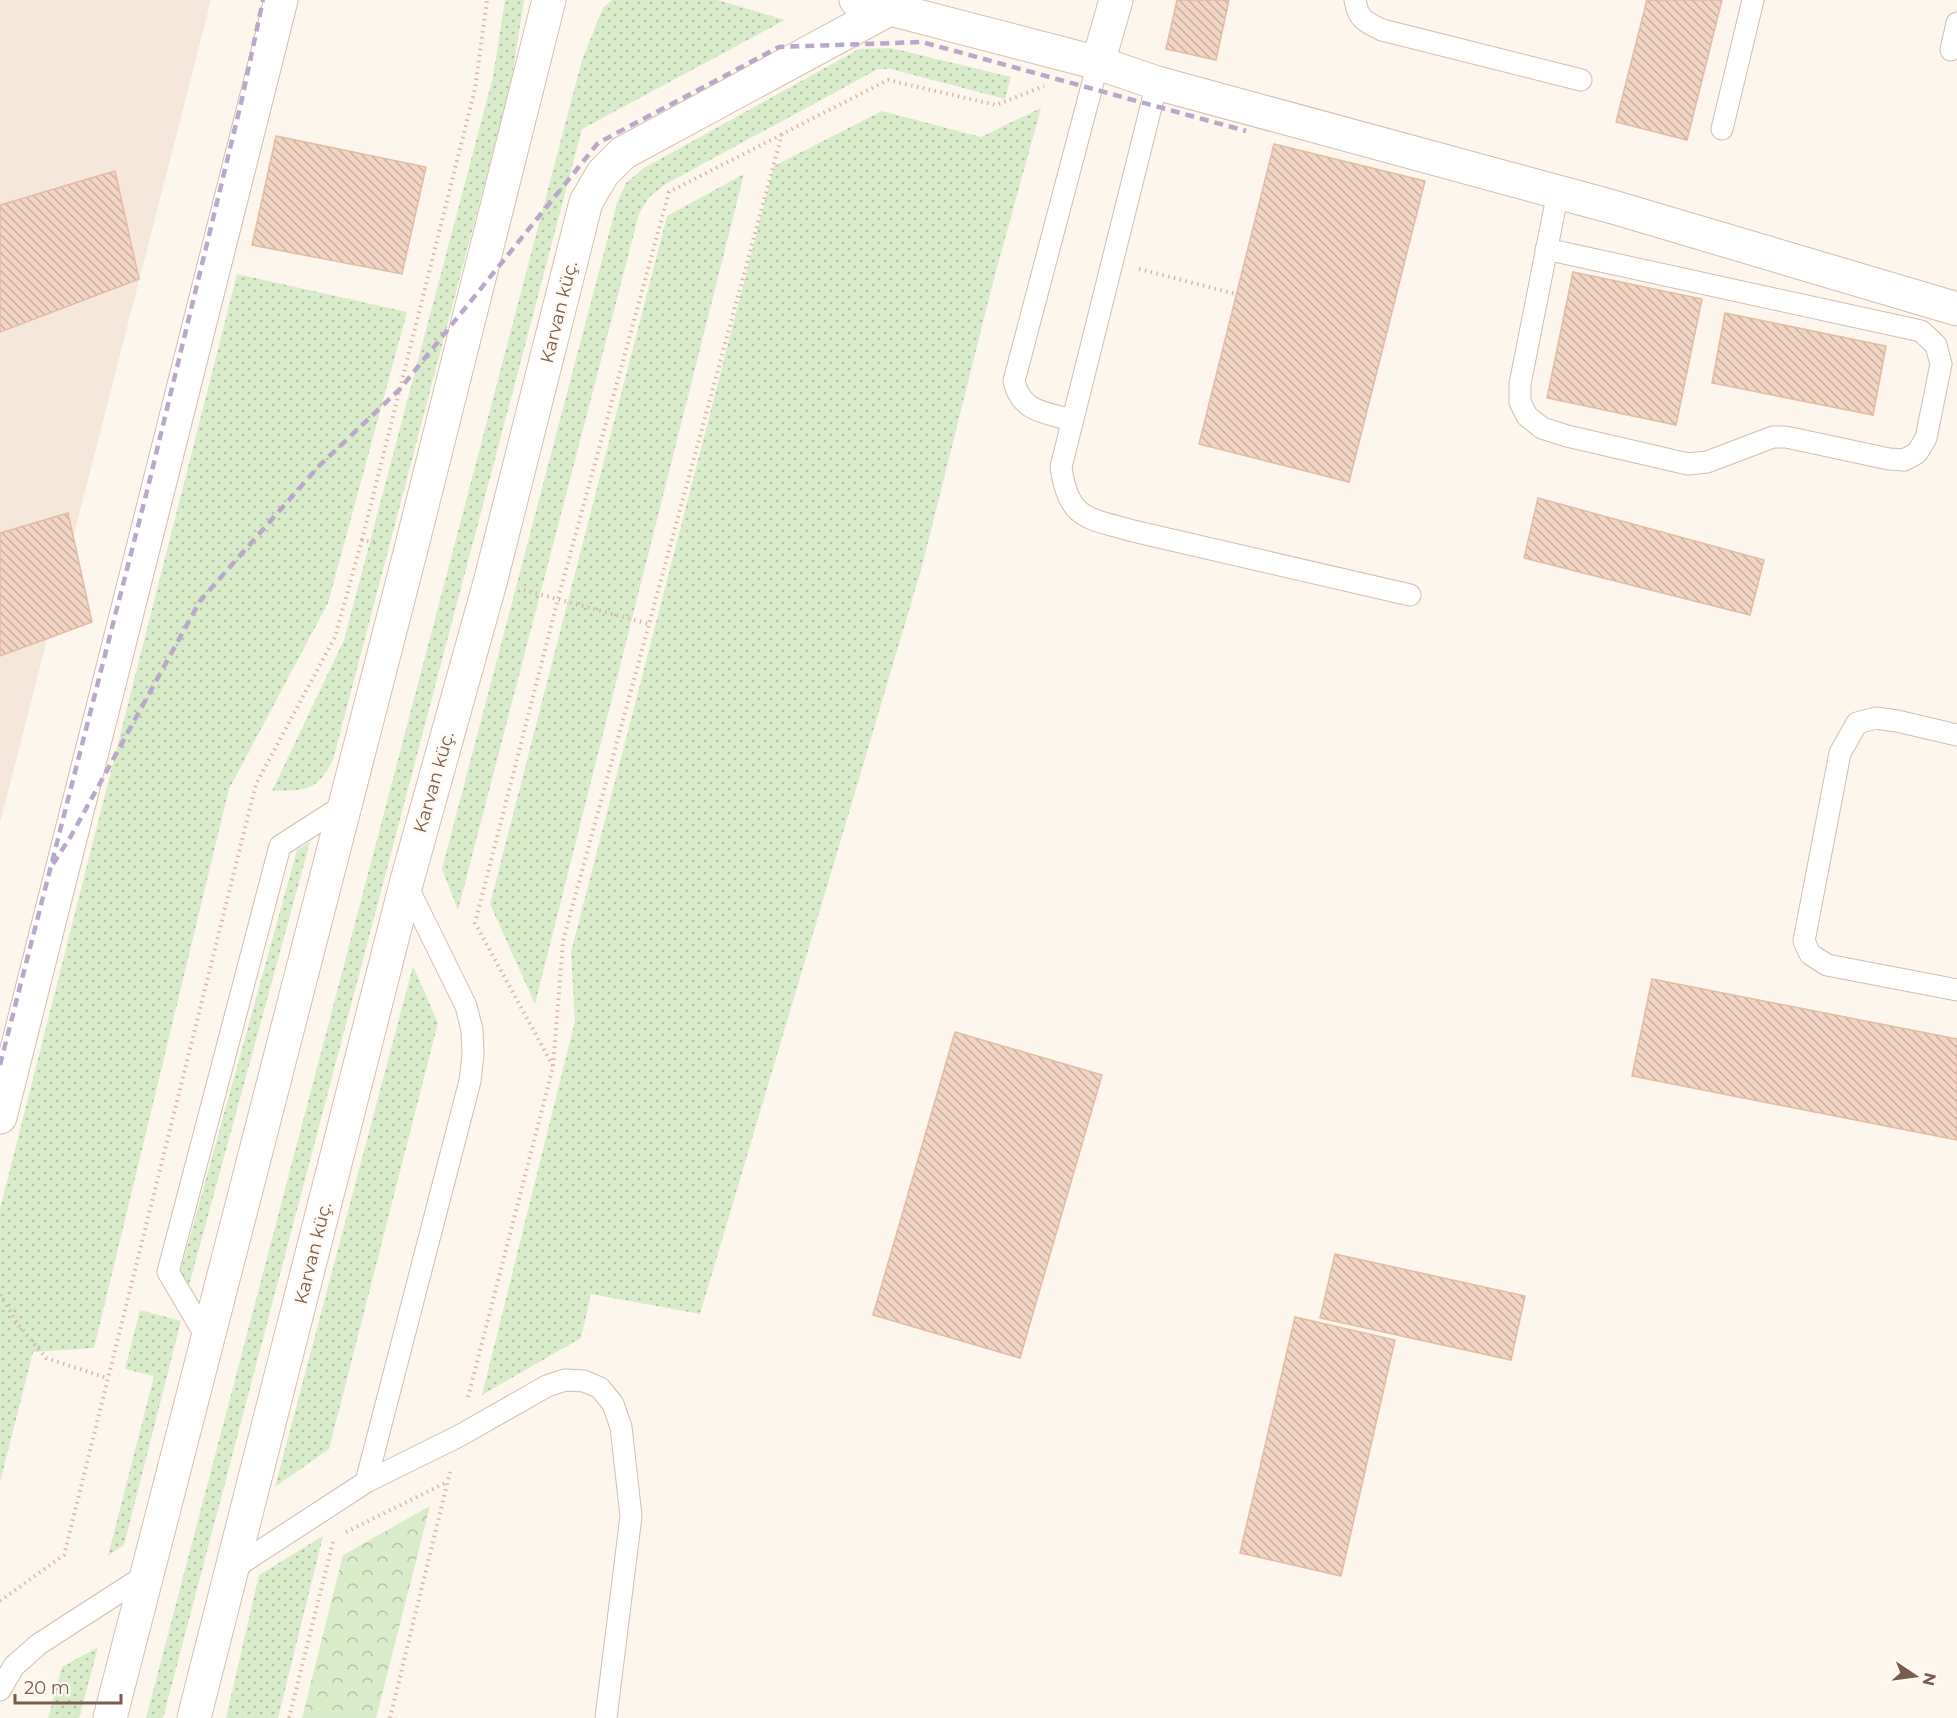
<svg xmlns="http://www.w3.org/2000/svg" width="1957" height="1718" font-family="Montserrat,sans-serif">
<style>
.residential{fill:#f5e8da}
.grass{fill:url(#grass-dots)}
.park{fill:url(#park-crowns)}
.building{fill:url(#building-back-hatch);stroke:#e6bba3;stroke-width:1.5}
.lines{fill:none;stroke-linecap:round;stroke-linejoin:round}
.lane-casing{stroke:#d1beb0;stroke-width:23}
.street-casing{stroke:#d1beb0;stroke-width:35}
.secondary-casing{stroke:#d6c0b0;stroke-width:35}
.path{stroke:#d9b8a5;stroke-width:4;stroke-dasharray:1.5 4.5;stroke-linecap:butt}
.lane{stroke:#fff;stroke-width:21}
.street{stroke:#fff;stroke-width:33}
.secondary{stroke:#fff;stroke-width:33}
.rail{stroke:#b9a8c9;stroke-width:4.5;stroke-dasharray:9 6;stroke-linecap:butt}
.labels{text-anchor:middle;stroke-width:5;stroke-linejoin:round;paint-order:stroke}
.street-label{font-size:18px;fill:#7a5c4d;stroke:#fffaf3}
</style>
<defs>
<pattern id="grass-dots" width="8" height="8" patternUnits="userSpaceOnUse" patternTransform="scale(1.5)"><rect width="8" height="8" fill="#d8ecc9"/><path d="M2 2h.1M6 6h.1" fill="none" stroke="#b4c2a5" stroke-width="1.8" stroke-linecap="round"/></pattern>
<pattern id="park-crowns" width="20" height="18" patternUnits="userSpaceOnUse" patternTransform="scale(1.5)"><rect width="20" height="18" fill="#d8ecc9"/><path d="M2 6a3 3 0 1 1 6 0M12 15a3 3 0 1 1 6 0" fill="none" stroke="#b4c2a5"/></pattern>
<pattern id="building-back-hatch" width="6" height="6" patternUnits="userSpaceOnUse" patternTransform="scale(1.5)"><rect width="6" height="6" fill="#f3d5c3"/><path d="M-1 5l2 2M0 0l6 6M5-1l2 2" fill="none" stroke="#cab0a1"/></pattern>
</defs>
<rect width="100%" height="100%" fill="#fdf6ec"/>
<path class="residential" d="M0,0H211L0,823Z"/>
<path class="grass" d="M505,0H524L511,83L333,760C316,792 307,790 272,791L344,640L493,77Z
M612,0H718L785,20L582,129L163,1718H146L582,60L603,8Z
M891,48L1011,77L1005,99L891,69H878L666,184L649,197L639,214L458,910L442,869L617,203L626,183L644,168L859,49Z
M1041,108L993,282L921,570L700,1314L591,1294L581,1338L482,1395L575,1021L571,952L774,166L882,111L981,137Z
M744,174L535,1004L490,904L667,216Z
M237,274L407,312L328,603L229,789L94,1348L33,1352L0,1482V1209Z
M310,842L188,1289L180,1273L297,850Z
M413,966L438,1023L329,1449L275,1487Z
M140,1310L181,1321L124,1545L108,1556L154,1376L125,1369Z
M323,1536L278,1718H226L259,1575Z
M98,1647L79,1718H48L62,1667Z"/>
<path class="park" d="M430,1506L376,1718H302L343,1555Z"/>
<path class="building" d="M1177,0H1229L1216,60L1166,49Z
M1647,0H1722L1687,140L1616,122Z
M276,136L426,167L402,274L252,245Z
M1274,144L1425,181L1349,482L1199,444Z
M115,171L139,279L0,332V205Z
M1573,272L1702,299L1676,425L1547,398Z
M1725,313L1886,346L1873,415L1712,383Z
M1538,498L1764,560L1750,615L1524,558Z
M68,513L92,622L0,656V533Z
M1652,979L1957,1039V1140L1632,1076Z
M955,1032L1102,1075L1020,1358L873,1315Z
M1335,1254L1525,1296L1511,1360L1320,1318Z
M1295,1317L1395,1340L1341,1576L1240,1553Z"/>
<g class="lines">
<g class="lane-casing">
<path id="lane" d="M1355,0C1358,19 1365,22 1382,30L1581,80
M1951,50L1957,23
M1157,83L1061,467C1068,520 1088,518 1133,531L1410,595
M1722,129L1753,0
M1546,249L1921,331L1936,345L1941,364L1926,438L1917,453L1904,460L1889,459L1786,437H1773L1707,462L1688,464L1567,436L1542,428L1527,416L1520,402V384L1558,192
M1071,420C1044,412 1021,412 1014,381L1098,63
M1957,735L1897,721L1876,718L1857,723L1840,753L1804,941L1810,954L1827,965L1957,990
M207,1338L168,1272L280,846L344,805
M366,1482L459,1436L547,1386L565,1380L584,1381L600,1388L613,1404L621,1427L631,1516L606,1718
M234,1568L366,1482L470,1081L473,1055L472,1030L466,1006L406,884
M0,1690L14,1666L39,1644L149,1573"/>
</g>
<g class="street-casing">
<path id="street" d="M1098,63L1157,83L1613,207L1957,309
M0,1117L281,0"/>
</g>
<g class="secondary-casing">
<path id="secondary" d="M856,0L1098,63L1116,0
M110,1718L410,553L549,0
M194,1718L406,884L491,579L586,202L603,173L623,153L891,8"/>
</g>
<path class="path" d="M1139,269L1236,294
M362,540L475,89L487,0
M524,590L649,624
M553,1066L475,923L558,599L669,192L781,135
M0,1295L17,1323L46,1358L107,1378
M468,1397L553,1067L563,941L782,134L888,80L996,105L1044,86
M346,1532L447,1482
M0,1601L64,1555L256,784L335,637L362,540L378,543
M289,1718L334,1538
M390,1718L450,1472"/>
<use href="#lane" class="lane"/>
<use href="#street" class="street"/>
<use href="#secondary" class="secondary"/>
<path class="rail" d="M53,864L71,836L200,601L318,467L400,389L598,143L779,47L922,42L1246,131
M0,1065L148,487L242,99L263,0"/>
</g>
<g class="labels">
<g class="street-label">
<text transform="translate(559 312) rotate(-76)" y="6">Karvan küç.</text>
<text transform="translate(434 782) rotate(-74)" y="6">Karvan küç.</text>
<text transform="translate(313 1253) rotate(-76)" y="6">Karvan küç.</text>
</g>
</g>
<g transform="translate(1915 1676) rotate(103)" stroke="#fffaf3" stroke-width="4.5" paint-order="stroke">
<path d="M0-4.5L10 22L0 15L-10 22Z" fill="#7a5c4d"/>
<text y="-9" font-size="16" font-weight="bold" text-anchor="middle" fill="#7a5c4d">N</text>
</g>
<path d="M15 1694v9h106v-9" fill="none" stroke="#7a5c4d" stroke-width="3"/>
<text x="24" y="1694" font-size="18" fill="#7a5c4d" stroke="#fffaf3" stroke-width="4.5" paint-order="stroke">20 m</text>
</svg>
